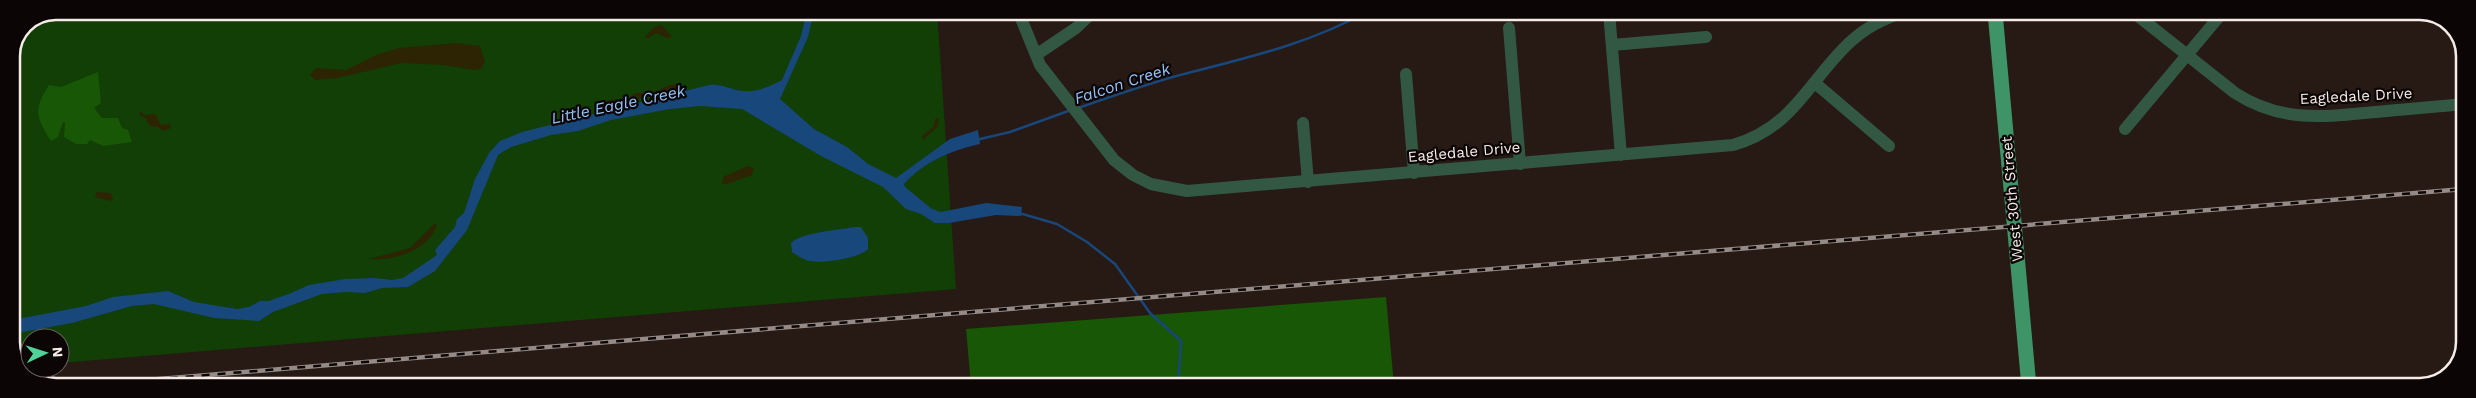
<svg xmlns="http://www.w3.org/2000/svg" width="2476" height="398" font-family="'Work Sans',sans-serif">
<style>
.green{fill:#113f06}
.forest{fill:#175705}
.sand{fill:#2c2403}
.water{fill:#17477b}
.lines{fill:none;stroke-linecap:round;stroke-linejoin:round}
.stream{stroke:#17477b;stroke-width:2.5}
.minor{stroke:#325843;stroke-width:12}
.major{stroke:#3e9367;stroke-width:15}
.rail-casing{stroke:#958a85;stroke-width:4.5}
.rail{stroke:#0b0605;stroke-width:2.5;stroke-dasharray:8;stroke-linecap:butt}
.labels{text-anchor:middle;stroke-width:4.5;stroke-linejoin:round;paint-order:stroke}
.street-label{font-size:15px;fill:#f5ece8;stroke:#0b0605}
.water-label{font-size:16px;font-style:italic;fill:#94c3fa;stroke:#0b0605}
.rim{fill:none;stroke:#f5ece8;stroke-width:2.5}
</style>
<rect width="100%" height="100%" fill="#271914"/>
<path class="green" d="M56,11H937L956,289L60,363V338H30V366L21,367L12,348L11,56L24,25Z"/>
<path class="forest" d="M98,72L101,103L94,108L102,118H118L122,128L128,130L132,142L103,146L90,140L87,144H76L64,137L65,123L63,122L58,137L51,141C36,117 33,110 49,85L61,87Z
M1386,297L1394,385L1401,387L971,386L966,329Z"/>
<path class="sand" d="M662,25L672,37L667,38L656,33L649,38H644L654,27Z
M456,43L480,46L485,61L482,68L475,70L443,65L402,63L337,78L315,80L310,75L316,68L346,70L376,55L399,48Z
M677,84L679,89L605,106L600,104L601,101L629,98L635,93H651L670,85Z
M141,111L144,115L155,114L161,125L170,124L171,128L163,131L158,127L150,126L146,119L139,114Z
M939,118L938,126L923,140L922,136L934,126L935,119Z
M748,166L754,168L752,175L727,184H722L723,177Z
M97,192L111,193L113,199L110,201L95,197Z
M434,224L437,225C429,250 392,262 369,259L410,248Z"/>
<path class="water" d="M807,11H814L808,37L780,99L814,129L847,147L868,164L896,178L950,139L978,130L980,144C950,151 925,161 904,184L905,187L932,209L941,212L986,203L1022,207L1021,216L996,215L949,223H935L921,214L906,209L883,187L821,156L742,109L700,106L670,109L611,120L578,131L551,135L511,147L498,155L467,230L435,271L408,287L382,288L365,293L346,292L322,294L273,312L259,321L214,318L154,304L132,306L72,323L12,334V320L86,306L113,297L168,291L194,302L237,309L249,307L260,301H269L291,293L309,285L345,279L375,278L392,280L403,278L437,255L435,250L455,227L457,219L464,213L475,179L489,153L500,141L522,132L709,85C719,84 726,87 736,90C753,94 767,88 782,80L801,36Z
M855,227H861L868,238V249C860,258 822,264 810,261C803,260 797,255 792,252L791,243C802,232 839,230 855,227Z"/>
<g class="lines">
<path class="stream" d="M1078,108C1113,96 1149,83 1184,74C1246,58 1312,43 1368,11
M976,140L1010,132L1071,110
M1019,213L1057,224L1087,242L1115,264L1150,313L1181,341L1178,387"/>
<path class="minor" d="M1018,11L1040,65L1114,160L1133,175L1151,184L1187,191L1733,145C1793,128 1808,82 1849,43C1865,28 1884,18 1905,12
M1609,12L1621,155
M2133,12L2235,93C2282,123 2323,117 2376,112C2405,109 2435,107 2464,104
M1509,28L1520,164
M1612,45L1706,37
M1036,55L1076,28L1094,11
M1406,74L1414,173
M1815,83L1889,146
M1303,123L1308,182
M2125,129L2223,12"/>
<path class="major" d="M1995,12L2029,387"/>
<g class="rail-casing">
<path id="rail" d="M74,386L2464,189"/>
</g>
<use href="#rail" class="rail"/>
</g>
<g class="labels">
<g class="street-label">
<text transform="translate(2356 96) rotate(-3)" y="5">Eagledale Drive</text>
<text transform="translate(1464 152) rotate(-5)" y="5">Eagledale Drive</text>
<text transform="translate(2012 199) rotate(-95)" y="5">West 30th Street</text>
</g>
<g class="water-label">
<text transform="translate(1122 83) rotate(-18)" y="6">Falcon Creek</text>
<text transform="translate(618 104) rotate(-12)" y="6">Little Eagle Creek</text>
</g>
</g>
<path d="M0 0H2476V398H0ZM56 20H2420A36 36 0 0 1 2456 56V342A36 36 0 0 1 2420 378H56A36 36 0 0 1 20 342V56A36 36 0 0 1 56 20Z" fill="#0b0605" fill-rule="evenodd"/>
<path class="rim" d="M56 20H2420A36 36 0 0 1 2456 56V342A36 36 0 0 1 2420 378H56A36 36 0 0 1 20 342V56A36 36 0 0 1 56 20Z"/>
<g transform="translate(45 353) rotate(86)"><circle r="24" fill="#0b0605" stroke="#696260"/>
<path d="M0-4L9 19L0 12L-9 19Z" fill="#4fd399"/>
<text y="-8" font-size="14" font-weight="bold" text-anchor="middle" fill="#f5ece8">N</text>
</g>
</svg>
